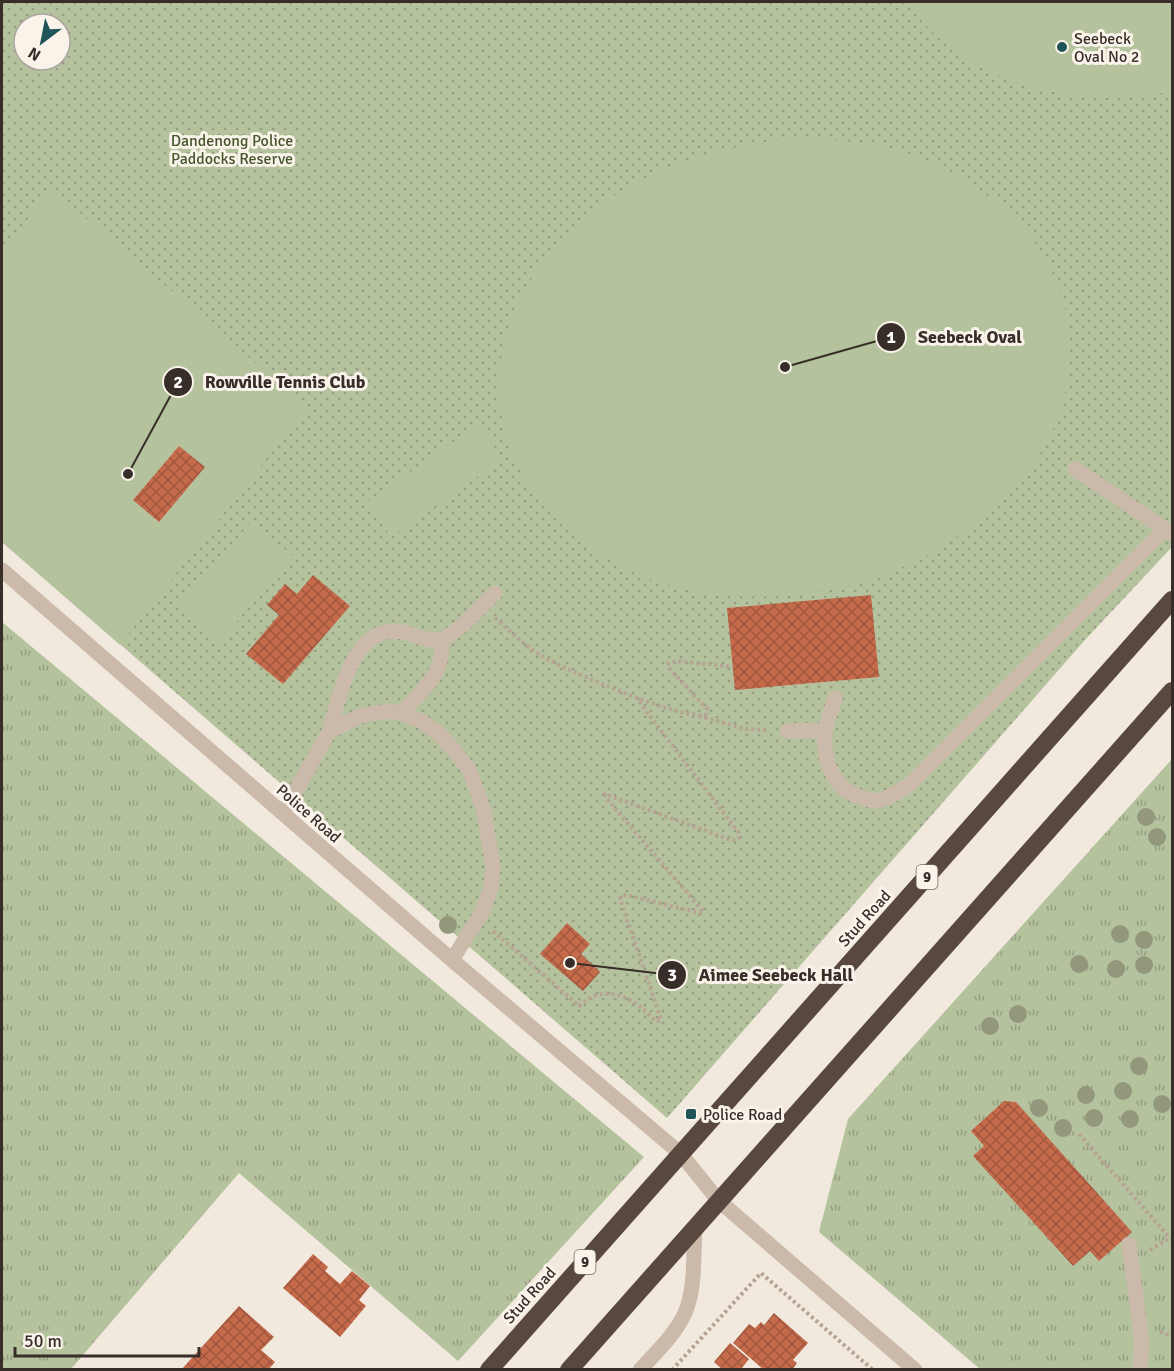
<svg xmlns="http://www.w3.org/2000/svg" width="1174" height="1371" font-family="Signika,sans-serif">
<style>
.grass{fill:url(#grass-tufts)}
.park{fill:url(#park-dots);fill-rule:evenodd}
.garden{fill:#b5c29e}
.building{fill:url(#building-cross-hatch)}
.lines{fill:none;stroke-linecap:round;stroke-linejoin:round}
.path{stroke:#b6a394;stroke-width:4;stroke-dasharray:3 3;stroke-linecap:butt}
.lane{stroke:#cbb9aa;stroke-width:15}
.street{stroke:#cbb9aa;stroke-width:15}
.highway{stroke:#594840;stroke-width:18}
.tree{fill:#93987d}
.poi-dot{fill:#1f5559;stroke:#faf3ea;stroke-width:2}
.labels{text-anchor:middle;stroke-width:6;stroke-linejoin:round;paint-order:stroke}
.shield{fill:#faf3ea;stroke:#726963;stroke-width:1.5}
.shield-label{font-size:15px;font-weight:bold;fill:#382e29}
.poi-label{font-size:16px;fill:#382e29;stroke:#faf3ea;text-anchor:start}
.park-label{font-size:16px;fill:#46562d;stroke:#faf3ea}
.street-label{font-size:16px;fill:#382e29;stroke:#faf3ea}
.leader{fill:none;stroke:#382e29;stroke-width:2}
.callout-dot{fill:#382e29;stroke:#faf3ea;stroke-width:2}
.mark-label{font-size:18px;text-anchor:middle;font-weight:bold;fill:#fff}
.callout-label{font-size:18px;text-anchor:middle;font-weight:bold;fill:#382e29;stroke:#faf3ea;stroke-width:6;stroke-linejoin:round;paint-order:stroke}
</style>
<defs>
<pattern id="grass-tufts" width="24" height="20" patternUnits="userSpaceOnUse" patternTransform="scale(1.5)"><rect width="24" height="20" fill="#b5c29e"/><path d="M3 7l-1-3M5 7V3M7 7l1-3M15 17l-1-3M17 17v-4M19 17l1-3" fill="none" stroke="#949e81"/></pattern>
<pattern id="park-dots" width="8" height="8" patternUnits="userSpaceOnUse" patternTransform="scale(1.5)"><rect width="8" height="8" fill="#b5c29e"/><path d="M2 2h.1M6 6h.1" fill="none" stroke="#949e81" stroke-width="1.8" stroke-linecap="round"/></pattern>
<pattern id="building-cross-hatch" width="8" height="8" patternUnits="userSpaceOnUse" patternTransform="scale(1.5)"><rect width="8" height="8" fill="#c56a4a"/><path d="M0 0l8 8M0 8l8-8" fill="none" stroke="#a1583e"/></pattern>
</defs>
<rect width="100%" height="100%" fill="#f2e9de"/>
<path class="grass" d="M2,622L644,1157L458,1361L239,1173L71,1369H2Z
M1172,759V1369H980L819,1232L848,1119Z"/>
<path class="park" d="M2,2H1172V547L1084,641L667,1118L2,542ZM24,24H60V60H24Z"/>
<path class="garden" d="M907,2H1172V91C1079,111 963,85 907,2Z
M789,139C819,140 849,140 879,145C925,154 972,180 1007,212C1044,245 1067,291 1070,340C1077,457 974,545 872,579C826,594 775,599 727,596C663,591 597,563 553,516C457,412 498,277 606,201C661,163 724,146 789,139Z
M51,188L307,407L120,645L2,542V253Z
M478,424L503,459L391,537L367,502Z
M252,521L293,556L220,641L179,606Z"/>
<path class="building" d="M179,446L205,467L159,522L133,500Z
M313,575L350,606L283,684L246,654L279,615L267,605L285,584L297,594Z
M871,595L879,677L735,690L727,608Z
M567,923L590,944L581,954L600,972L583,991L540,954Z
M1004,1101L1016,1102L1132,1232L1099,1261L1090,1251L1073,1266L973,1156L984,1146L971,1131Z
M313,1254L328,1267L325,1271L340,1284L352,1271L370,1286L359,1300L366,1306L340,1337L283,1288Z
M239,1306L274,1337L261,1350L275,1362L268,1370H181Z
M774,1313L808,1343L793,1360L797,1363L792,1370H764L733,1343L749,1324L755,1328L761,1322L764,1325Z
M730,1343L749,1359L742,1368L743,1370H723L714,1362Z"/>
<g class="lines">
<path class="path" d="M495,618C510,631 525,646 542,656C564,669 687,723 706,714L707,709L669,668L668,664L676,661L733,667
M699,716L746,729L768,730
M493,931L579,1006C605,981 635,998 655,1021H660L661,1019L620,899L622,895H626L700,913H703L702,910L607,799L605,794L728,839L734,840L739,838V833L637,699
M1079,1134L1170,1238
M1150,1250L1170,1238L1172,1239
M1160,1332L1172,1336
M672,1370L761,1273L873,1370"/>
<path class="lane" d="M1075,469L1172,534
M835,698C832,709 826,722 825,734C823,760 833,790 861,797C865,798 871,801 875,801C887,800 899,791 909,785L1165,529
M401,713C422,691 446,673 441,640
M787,731L825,730
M329,732C340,697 352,622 403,632C414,634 431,644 443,639C460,631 480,607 495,593
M283,813L329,732L344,724L360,716L387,711L401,713L421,721L438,733L454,750L470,771L483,808L493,867L491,888L482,912L452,960
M1129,1244L1142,1343L1140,1370"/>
<path class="street" d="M2,570L452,960L681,1154L718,1200L915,1370
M640,1370C655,1353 674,1336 684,1315C696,1290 693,1256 695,1228"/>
<path class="highway" d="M489,1370L1172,600
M569,1370C770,1143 971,917 1172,691"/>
</g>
<g class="tree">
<circle cx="1146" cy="817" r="9"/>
<circle cx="1157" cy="837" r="9"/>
<circle cx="448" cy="925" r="9"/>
<circle cx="1120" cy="934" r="9"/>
<circle cx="1144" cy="940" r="9"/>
<circle cx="1079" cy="964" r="9"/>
<circle cx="1144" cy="965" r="9"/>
<circle cx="1116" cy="969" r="9"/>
<circle cx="1018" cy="1014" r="9"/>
<circle cx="990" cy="1026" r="9"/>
<circle cx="1139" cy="1066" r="9"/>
<circle cx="1123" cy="1091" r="9"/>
<circle cx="1086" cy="1095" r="9"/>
<circle cx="1162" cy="1104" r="9"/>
<circle cx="1039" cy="1108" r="9"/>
<circle cx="1094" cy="1118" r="9"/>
<circle cx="1130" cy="1119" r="9"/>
<circle cx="1063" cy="1128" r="9"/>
</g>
<g class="poi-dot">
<circle cx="1062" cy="47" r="6"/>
<rect x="685" y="1108" width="12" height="12" rx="3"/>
</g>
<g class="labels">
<g class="shield">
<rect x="916.5" y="865" width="21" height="24" rx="4.5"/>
<rect x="574.5" y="1250" width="21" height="24" rx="4.5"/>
</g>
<g class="shield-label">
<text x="927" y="882">9</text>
<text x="585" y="1267">9</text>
</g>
<g class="poi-label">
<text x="1074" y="44">Seebeck<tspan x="1074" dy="18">Oval No 2</tspan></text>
<text x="703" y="1120">Police Road</text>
</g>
<g class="park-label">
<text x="232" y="146">Dandenong Police<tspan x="232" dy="18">Paddocks Reserve</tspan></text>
</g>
<g class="street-label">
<text transform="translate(309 813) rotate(41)" y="6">Police Road</text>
<text transform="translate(864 918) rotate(-48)" y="6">Stud Road</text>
<text transform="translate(529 1295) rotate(-48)" y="6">Stud Road</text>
</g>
</g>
<path class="leader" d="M785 367L891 337M128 474L178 382M570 963L672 975"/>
<g class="callout-dot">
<circle cx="785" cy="367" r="6"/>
<circle cx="128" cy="474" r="6"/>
<circle cx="570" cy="963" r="6"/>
<circle cx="891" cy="337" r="15"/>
<circle cx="178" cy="382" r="15"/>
<circle cx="672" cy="975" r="15"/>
</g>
<g class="mark-label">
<text x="891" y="343">1</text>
<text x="178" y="388">2</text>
<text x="672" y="981">3</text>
</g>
<g class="callout-label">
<text x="970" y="343">Seebeck Oval</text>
<text x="285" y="388">Rowville Tennis Club</text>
<text x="776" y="981">Aimee Seebeck Hall</text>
</g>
<rect width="1174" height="1371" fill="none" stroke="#382e29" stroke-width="6"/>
<g transform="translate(42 42) rotate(212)"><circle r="28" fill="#faf3ea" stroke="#aca49d" stroke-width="1.5"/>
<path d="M0-4.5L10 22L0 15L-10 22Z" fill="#1f5559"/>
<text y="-9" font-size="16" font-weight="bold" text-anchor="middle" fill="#382e29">N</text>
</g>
<path d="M15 1347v9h184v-9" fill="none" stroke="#382e29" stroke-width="3"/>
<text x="24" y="1347" font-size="18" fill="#382e29" stroke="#faf3ea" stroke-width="4.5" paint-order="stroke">50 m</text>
</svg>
